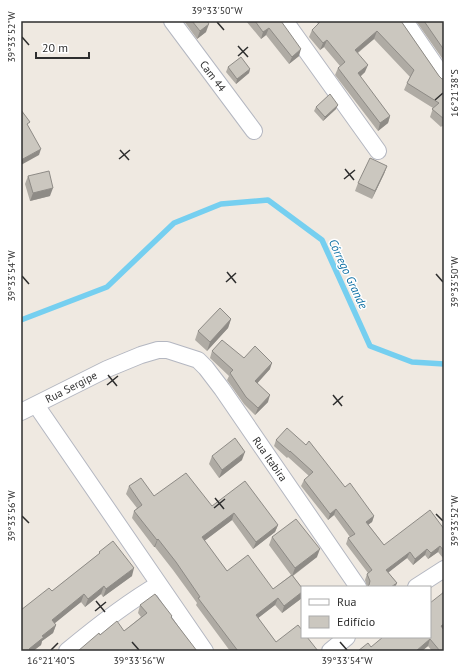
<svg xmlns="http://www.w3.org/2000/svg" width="465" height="672" font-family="'PT Sans',sans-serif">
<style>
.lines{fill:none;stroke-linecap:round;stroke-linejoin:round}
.stream{stroke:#75cff0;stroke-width:5.5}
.street-casing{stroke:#b4b7c1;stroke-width:18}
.street{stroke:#fff;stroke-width:16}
.wall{fill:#afaba4}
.shaded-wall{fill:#8e8b86}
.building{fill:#cbc7bf;stroke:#8e8b86}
.ticks{fill:none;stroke:#2e2e2e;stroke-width:1.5}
.labels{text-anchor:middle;stroke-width:3;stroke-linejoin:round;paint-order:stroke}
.street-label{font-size:11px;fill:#2e2e2e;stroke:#fff}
.water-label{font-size:12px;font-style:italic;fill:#0d6fa3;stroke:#fff}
.neatline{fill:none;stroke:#2e2e2e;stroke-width:1.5}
.ticks-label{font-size:10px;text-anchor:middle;fill:#2e2e2e}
</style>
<rect width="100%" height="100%" fill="#efe9e1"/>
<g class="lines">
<path class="stream" d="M21,320L107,287L174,223L221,204L268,200L322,240L370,346L412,362L444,364"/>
<g class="street-casing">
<path id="street" d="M172,21L254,131
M285,21L378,151
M405,21L444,78
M36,405L159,584
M21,412L107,369L141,355L158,350H167L198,360L206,368L222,389L358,587
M416,587L444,569
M67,651C97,626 126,603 159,584L205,651
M330,651L347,637"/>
</g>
<use href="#street" class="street"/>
</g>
<path class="wall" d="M184,21H207L206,32L197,39Z
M246,21H281L299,56L289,64L266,35L261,39Z
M316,21H401L439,76L442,79H444V127L442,126L441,127L430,117L433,108L404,90L407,83L410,77L374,39L358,53L365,72L360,77L390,116L388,123L378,131L335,75L338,68L340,66L324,47L320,50L309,37L312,30L318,24Z
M416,21H444V61Z
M228,67L250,69L249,73L236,84L226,72Z
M316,107L336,109L323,121L314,111Z
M387,166L384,174L372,199L355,191L358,183Z
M28,176L50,196L30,201L25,184Z
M231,319L228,328L207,351L195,340L198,331Z
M212,351L244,358L270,369L257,383L268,402L255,415L244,404L227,380L229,376L210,358Z
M276,440L345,487L374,516L372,522L368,524L384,545L444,529V557L443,558L438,552L428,559L425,555L413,565L407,558L388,572L397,583L395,587H367L365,580L367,574L368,573L346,544L348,538L350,537L334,515L328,520L301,486L304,480L309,476L288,457L287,458L274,446Z
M212,456L242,460L219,478L209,464Z
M129,486L154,496L212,506L278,525L275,532L253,549L232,520L204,541L227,571L273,589L291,575L269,545L272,537L317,557L293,576L302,588V598L282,613L275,605L258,618L276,642L318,651H230L196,605L197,603L173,570L155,547H154L132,518L134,511L137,508L126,494Z
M99,552L132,576L103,597L101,594L85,607L81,602L54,623L56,625L53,633L42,641L41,645L33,651H21L52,591L99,554Z
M444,589V629H443L444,651H432L428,646L422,651H358L371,647L430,637L442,594L443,590Z
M140,605L172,618L189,641L100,635L124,631L141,617L138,613Z"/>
<path class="shaded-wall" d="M209,24L206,32L197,39L200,31Z
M269,28L266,35L261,39L263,32Z
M377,31L374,39L352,57L355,50Z
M327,40L324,47L320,50L323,43Z
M301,49L299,56L289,64L292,57Z
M368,65L365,72L355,81L358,73Z
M250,69L249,73L236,84L237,79Z
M338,105L336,109L323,121L325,117Z
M390,116L388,123L378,131L380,123Z
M41,149L39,155L21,165V160Z
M387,166L384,174L372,199L375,191Z
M53,188L50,196L30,201L33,193Z
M231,319L228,328L207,351L210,342Z
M272,363L270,369L253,388L255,381Z
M270,395L268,402L255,415L258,408Z
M245,452L242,460L219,478L222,470Z
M336,509L334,515L328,520L330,514Z
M234,513L232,520L199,545L202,537Z
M374,516L372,522L364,528L366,522Z
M278,525L275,532L253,549L256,542Z
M158,539L155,547H154L157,540Z
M440,546L438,552L428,559L431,553Z
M320,549L317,557L292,576L295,568Z
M427,549L425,555L413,565L415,559Z
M410,552L407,558L384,576L386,570Z
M134,568L132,576L103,597L106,589Z
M397,583L395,587H391Z
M104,586L101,594L85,607L88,599Z
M302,592V598L282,613L284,606Z
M84,594L81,602L49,628L52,620Z
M278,598L275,605L253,622L256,615Z
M444,624V629L438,633L441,626Z
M56,625L53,633L42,641L41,645L33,651H28L29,649L42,636Z
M430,639L428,646L422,651H416Z"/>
<path class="building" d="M192,21H207L209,24L200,31Z
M255,21H281L301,49L292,57L269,28L263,32Z
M321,21H401L439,76L442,79H444V119L432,109L439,103L407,83L414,70L377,31L355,50L368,65L358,73L390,116L380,123L338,68L345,62L327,40L323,43L312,30Z
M424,21H444V50Z
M241,57L250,69L237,79L228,67Z
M330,94L338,105L325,117L316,107Z
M21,110L30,122L27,124L41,149L21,160Z
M370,158L387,166L375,191L358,183Z
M49,171L53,188L33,193L28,176Z
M220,308L231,319L210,342L198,331Z
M222,340L244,358L255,346L272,363L255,381L270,395L258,408L246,397L230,373L233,370L212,351Z
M287,428L306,445L309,441L345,487L350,483L374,516L366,522L384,545L430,510L444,529V551L440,546L431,553L427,549L415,559L410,552L386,570L397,583L391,587H367L369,585L370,581L367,574L372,570L348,538L355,534L336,509L330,514L304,480L313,472L290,451V452L276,440Z
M235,438L245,452L222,470L212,456Z
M186,473L212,506L245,481L278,525L256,542L234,513L202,537L227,571L248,555L273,589L292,575L302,588V592L284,606L278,598L256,615L276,642L298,625L302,630V637H307L318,651H238L198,598L200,597L176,562L158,539L157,540L134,511L142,505L129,486L141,478L154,496Z
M296,519L320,549L295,568L272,537Z
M113,541L134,568L106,589L104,586L88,599L84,594L52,620L56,625L42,636L44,637L29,649L30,650L21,651V610L49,588L52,591L100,553L99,552Z
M444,592V624L441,626L444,630V651H440L430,639L416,651H358L368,643L371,647L383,637H430V603Z
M155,594L172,616L171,617L197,651H78L99,633L100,635L117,621L124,631L147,613L140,605Z"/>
<path class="ticks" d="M217,22L224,30M22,37L29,45M238,46L248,57M238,56L248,47M435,100L443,93M120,150L129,160M119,159L130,150M345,169L354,180M344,179L355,170M227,272L236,283M436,274L443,282M22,276L29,284M226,282L236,273M108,375L117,386M107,385L118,376M333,395L342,406M333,405L343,396M215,498L224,509M214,508L225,499M436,514L443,521M22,516L29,523M96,601L105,612M95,611L106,602M132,642L139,650M340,642L347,650M51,650L58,643"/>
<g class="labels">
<g class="street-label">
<text transform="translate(213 76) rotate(53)" y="4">Cam 44</text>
<text transform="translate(71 387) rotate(-27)" y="4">Rua Sergipe</text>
<text transform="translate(270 459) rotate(55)" y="4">Rua Itabira</text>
</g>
<g class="water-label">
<text transform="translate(348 274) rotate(65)" y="4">Córrego Grande</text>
</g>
</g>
<rect width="465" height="672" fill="none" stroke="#ffffff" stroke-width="44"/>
<rect x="301" y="586" width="130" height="52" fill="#ffffff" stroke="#ababab"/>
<rect x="309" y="599" width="20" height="6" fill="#ffffff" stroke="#ababab"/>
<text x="337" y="606" font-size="12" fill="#2e2e2e">Rua</text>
<rect x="309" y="616" width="20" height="12" fill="#cbc7bf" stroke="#ababab"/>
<text x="337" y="626" font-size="12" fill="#2e2e2e">Edifício</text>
<path d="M36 52v6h53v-6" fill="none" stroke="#2e2e2e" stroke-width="2"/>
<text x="42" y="52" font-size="12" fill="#2e2e2e" stroke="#ffffff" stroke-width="3" paint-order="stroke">20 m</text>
<rect x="22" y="22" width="421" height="628" class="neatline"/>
<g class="ticks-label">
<text x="217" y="14">39°33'50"W</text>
<text transform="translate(11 37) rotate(-90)" y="4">39°33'52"W</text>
<text transform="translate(454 93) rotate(-90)" y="4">16°21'38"S</text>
<text transform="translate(11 276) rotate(-90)" y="4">39°33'54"W</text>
<text transform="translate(454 282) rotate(-90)" y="4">39°33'50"W</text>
<text transform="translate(11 516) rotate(-90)" y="4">39°33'56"W</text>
<text transform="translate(454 521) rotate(-90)" y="4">39°33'52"W</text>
<text x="51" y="664">16°21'40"S</text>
<text x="139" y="664">39°33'56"W</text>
<text x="347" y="664">39°33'54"W</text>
</g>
</svg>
